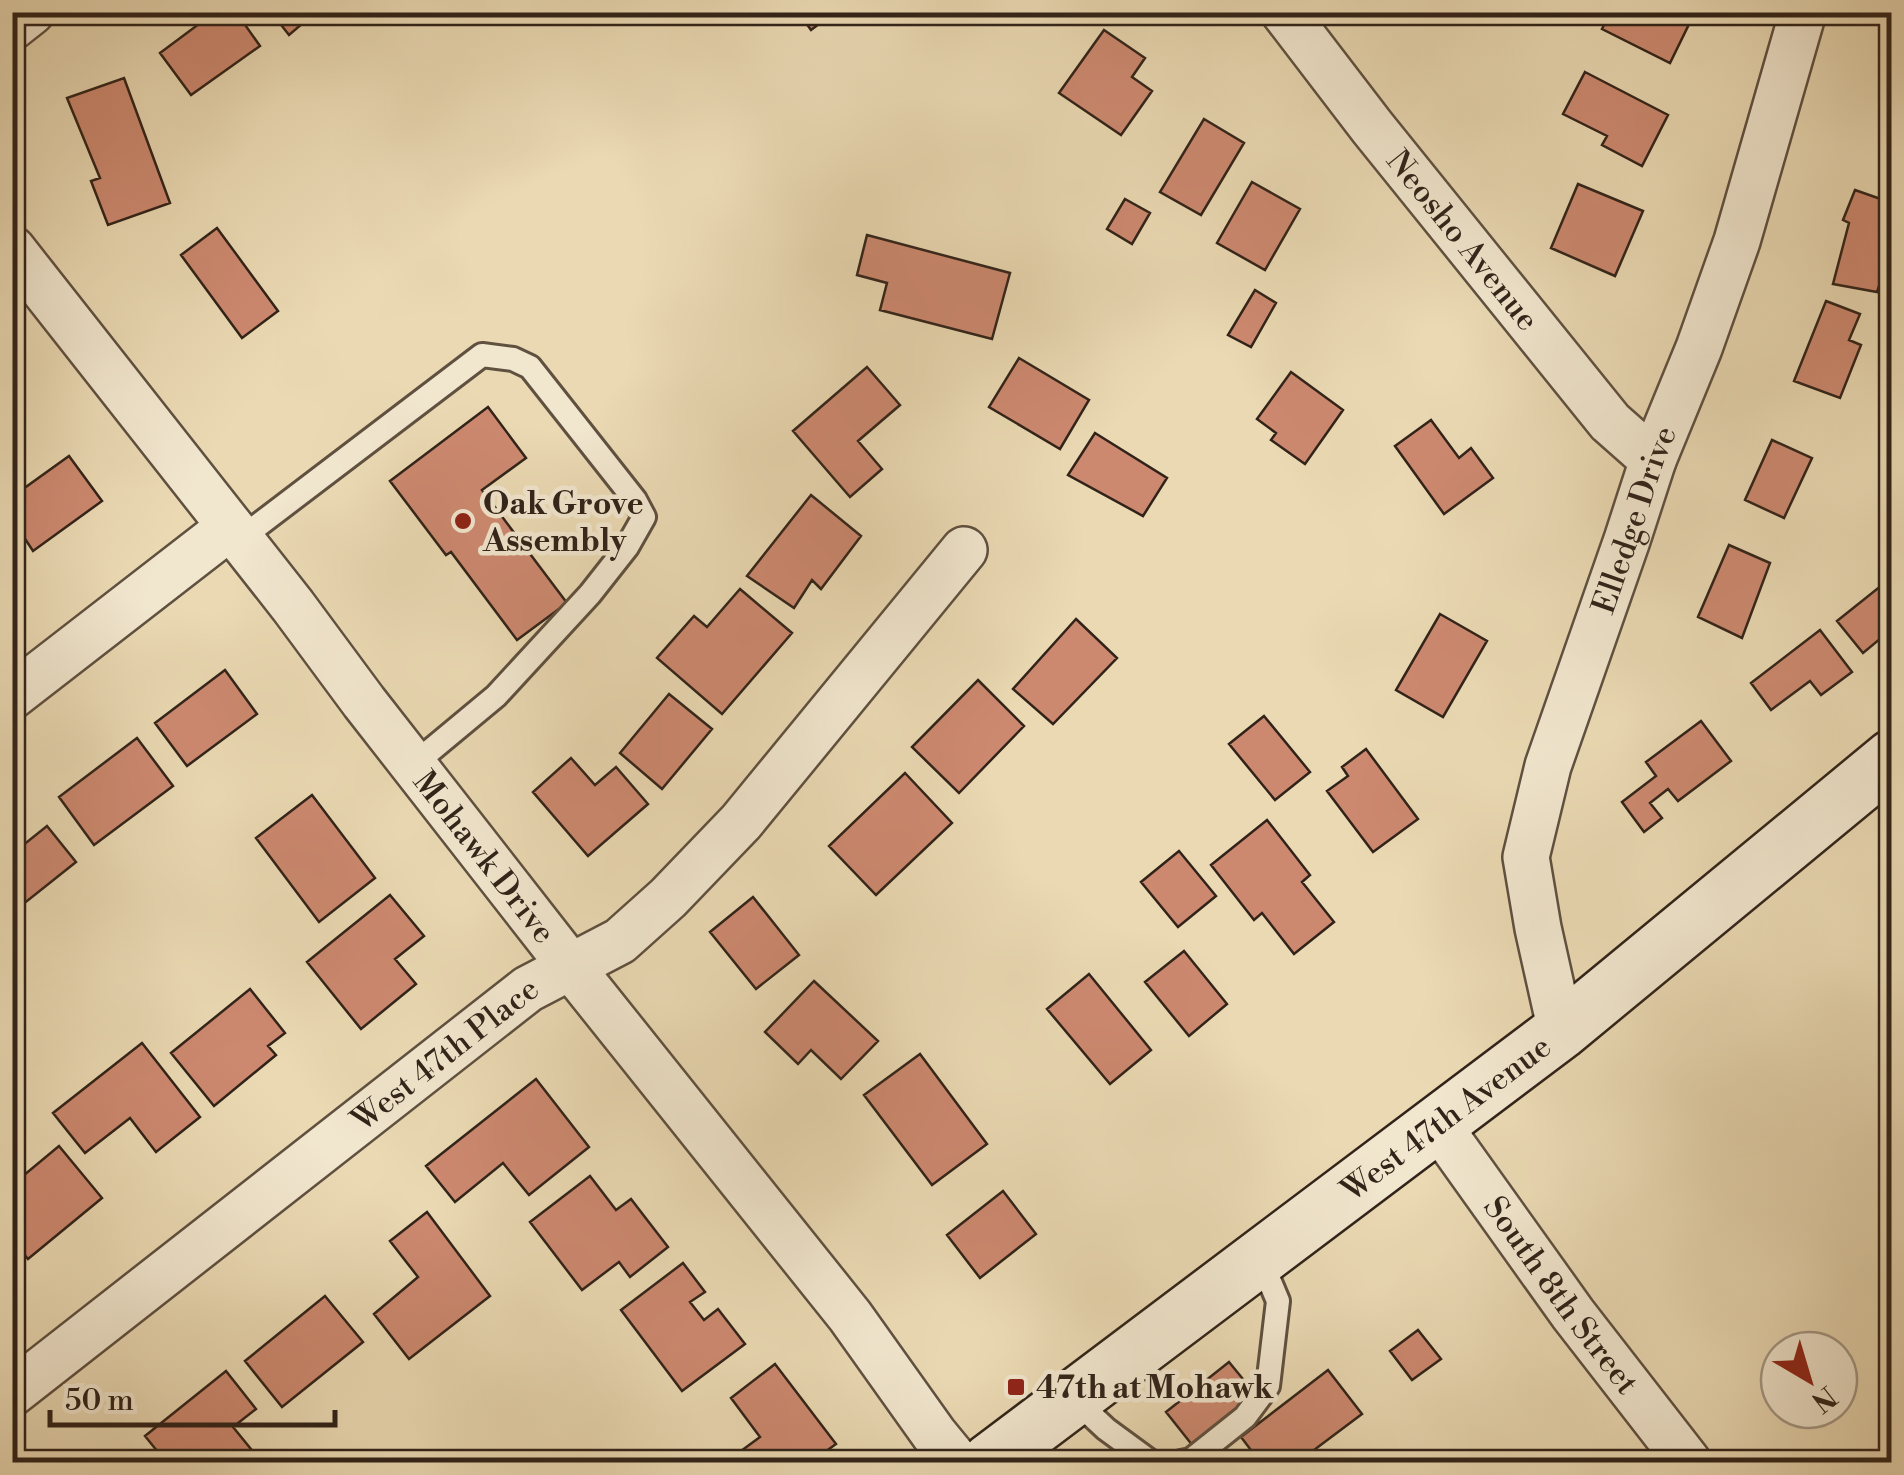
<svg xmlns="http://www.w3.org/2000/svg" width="1904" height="1475" font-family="'Libre Bodoni',serif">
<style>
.building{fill:#cd8970;stroke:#312319;stroke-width:2.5}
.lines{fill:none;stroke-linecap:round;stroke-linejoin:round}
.lane-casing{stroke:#5f5040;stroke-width:28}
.street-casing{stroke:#5f5040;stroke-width:50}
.secondary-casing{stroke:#312319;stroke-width:60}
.lane{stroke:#f1e6ce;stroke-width:22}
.street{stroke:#f1e6ce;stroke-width:45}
.secondary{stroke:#f1e6ce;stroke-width:55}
.poi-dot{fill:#8f2418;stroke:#f1e6ce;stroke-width:4}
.labels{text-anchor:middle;stroke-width:9;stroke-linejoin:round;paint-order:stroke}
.street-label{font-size:32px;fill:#312319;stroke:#f1e6ce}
.poi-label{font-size:32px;font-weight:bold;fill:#312319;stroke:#f1e6ce;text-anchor:start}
</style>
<rect width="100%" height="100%" fill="#ead9b3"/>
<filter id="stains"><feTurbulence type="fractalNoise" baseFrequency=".002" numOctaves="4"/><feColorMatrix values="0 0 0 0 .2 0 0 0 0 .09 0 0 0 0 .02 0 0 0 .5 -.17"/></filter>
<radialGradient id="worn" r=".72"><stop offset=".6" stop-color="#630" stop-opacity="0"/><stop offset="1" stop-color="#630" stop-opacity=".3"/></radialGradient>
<path class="building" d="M215,12H236L260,46L191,95L160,53Z
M271,12H316L289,35Z
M798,12H835L811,30Z
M1611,12H1695L1670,63L1602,29Z
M1104,30L1145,58L1132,77L1152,91L1121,135L1059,93Z
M1585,72L1668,115L1642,166L1602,145L1607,136L1563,114Z
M124,78L170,203L108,225L91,181L100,178L67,98Z
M1892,89V132L1880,129Z
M1204,119L1244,143L1201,215L1160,192Z
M1252,182L1300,209L1265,270L1217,243Z
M1578,184L1643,211L1615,276L1551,248Z
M1855,190L1892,203V248L1877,292L1833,284L1849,223L1843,220Z
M1125,199L1150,213L1132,244L1107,229Z
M217,228L278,311L242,338L181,255Z
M867,235L1010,273L992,339L880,310L887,283L857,275Z
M1255,290L1276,303L1251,347L1228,335Z
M1826,301L1860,314L1849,340L1861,345L1840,398L1794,381Z
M1019,358L1089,400L1060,449L989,407Z
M867,367L900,405L858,441L882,469L850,497L793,431Z
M1291,372L1343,410L1305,464L1271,440L1276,433L1257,419Z
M488,407L526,458L482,490L567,603L517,640L451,552L446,555L390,481Z
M1431,420L1459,458L1471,448L1493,478L1444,514L1395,446Z
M1095,433L1167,478L1143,516L1068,475Z
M1772,440L1812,458L1784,518L1745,500Z
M69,456L102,501L33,551L20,531L12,537V497Z
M811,495L861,536L821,589L812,580L794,608L747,576Z
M1729,545L1770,563L1742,638L1698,617Z
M1892,577V629L1863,653L1837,621Z
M740,589L792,633L722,714L657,658L694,616L707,627Z
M1440,614L1487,641L1443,717L1396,690Z
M1076,619L1117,658L1053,724L1013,689Z
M1820,630L1852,672L1821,695L1810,681L1771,710L1751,683Z
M225,670L257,714L187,766L155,723Z
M978,680L1024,726L959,793L912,747Z
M669,694L712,729L662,789L620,753Z
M1264,716L1310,772L1275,800L1229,744Z
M1701,721L1731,761L1678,801L1668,789L1650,803L1662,818L1644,832L1622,802L1656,776L1646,762Z
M137,738L173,786L94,845L59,797Z
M1366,749L1418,819L1373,852L1327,791L1348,776L1342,767Z
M571,758L595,785L616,767L648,804L588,856L533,792Z
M905,773L952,823L876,895L829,846Z
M312,795L375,878L319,922L256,838Z
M1267,820L1310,875L1302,882L1334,922L1294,954L1262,913L1254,920L1211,865Z
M47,826L76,862L12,913V854Z
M1179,851L1216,896L1178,927L1141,882Z
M390,895L424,936L395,959L416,984L361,1029L307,962Z
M753,897L799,955L756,989L710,932Z
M1184,951L1227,1004L1189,1036L1145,982Z
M1089,974L1151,1050L1110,1084L1047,1009Z
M814,981L878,1041L841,1079L811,1050L798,1064L765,1032Z
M250,989L285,1033L268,1046L276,1055L214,1106L171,1053Z
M142,1043L200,1117L156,1152L130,1118L85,1153L53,1113Z
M920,1054L987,1144L932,1185L864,1095Z
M536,1079L589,1147L529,1195L503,1163L455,1202L426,1166Z
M59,1146L102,1198L28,1259L12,1240V1185Z
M590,1176L616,1210L631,1199L668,1247L630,1277L619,1262L582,1290L530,1222Z
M1003,1191L1036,1234L980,1278L947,1235Z
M427,1212L490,1296L409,1359L374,1314L418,1277L390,1241Z
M683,1263L705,1292L690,1302L704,1320L718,1309L745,1344L682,1391L621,1310Z
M325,1296L363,1342L282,1407L245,1361Z
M1418,1330L1441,1359L1412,1380L1390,1351Z
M1229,1362L1256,1395L1193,1446L1166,1412Z
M775,1364L836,1444L811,1462H726L760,1437L731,1398Z
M1328,1370L1362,1414L1298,1462H1260L1241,1437Z
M226,1371L256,1409L233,1427L259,1459L255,1462H166L145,1436Z"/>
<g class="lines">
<g class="lane-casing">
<path id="lane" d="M240,539L482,355L513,359L530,367L635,500L644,517L627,547L590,594L496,696L413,765
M1074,1399L1106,1429L1151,1462
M1181,1462L1191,1460L1245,1417L1268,1386L1278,1301L1260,1258"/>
</g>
<g class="street-casing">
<g id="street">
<path id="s1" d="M1284,12L1372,127L1610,422L1653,460"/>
<path d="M12,27L31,12"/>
<path id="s2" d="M12,249L293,606L364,702L571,967L850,1316L934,1434L957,1462"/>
<path d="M12,696L230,527"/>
<path id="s3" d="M1561,1031L1538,928L1526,857L1548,766L1627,540L1653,460L1699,348L1737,241L1803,12"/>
<path id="s4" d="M1438,1125L1573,1314L1688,1462"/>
<path id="s5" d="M12,1393L528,989L620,941L668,898L741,822L964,550"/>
</g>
</g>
<g class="secondary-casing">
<g id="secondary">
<path id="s6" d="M989,1462L1561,1031L1892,758"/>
</g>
</g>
<use href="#lane" class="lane"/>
<use href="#street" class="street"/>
<use href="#secondary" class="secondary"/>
</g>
<g class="poi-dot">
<circle cx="463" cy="521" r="10"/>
<rect x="1006" y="1377" width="20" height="20" rx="5"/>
</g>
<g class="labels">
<g class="street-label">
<text dy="11" stroke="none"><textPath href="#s1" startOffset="290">Neosho Avenue</textPath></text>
<text dy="11" stroke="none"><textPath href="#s3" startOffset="532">Elledge Drive</textPath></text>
<text dy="11" stroke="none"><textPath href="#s2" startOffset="770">Mohawk Drive</textPath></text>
<text dy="11" stroke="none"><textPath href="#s5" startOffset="550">West 47th Place</textPath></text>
<text dy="11" stroke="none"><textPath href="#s6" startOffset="572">West 47th Avenue</textPath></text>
<text dy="11" stroke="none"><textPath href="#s4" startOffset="210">South 8th Street</textPath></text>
</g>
<g class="poi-label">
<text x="483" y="514">Oak Grove<tspan x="483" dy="37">Assembly</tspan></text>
<text x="1036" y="1398">47th at Mohawk</text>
</g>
</g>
<rect width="1904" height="1475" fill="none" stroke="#ead9b3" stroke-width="50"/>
<rect x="15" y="15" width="1874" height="1445" fill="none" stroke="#312319" stroke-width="5"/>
<rect x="25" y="25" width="1854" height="1425" fill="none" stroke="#312319" stroke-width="2.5"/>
<g transform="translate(1809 1380) rotate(142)"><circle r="48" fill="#f1e6ce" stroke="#a49886" stroke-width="2.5"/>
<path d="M0-8L18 38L0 25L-18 38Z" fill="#8f2418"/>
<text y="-15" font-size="28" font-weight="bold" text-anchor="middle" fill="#312319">N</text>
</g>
<path d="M50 1410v15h285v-15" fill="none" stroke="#312319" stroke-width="5"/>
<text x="65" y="1410" font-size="30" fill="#312319" stroke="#f1e6ce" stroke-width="8" paint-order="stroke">50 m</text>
<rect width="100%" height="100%" filter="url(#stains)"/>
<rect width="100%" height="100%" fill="url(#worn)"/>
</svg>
